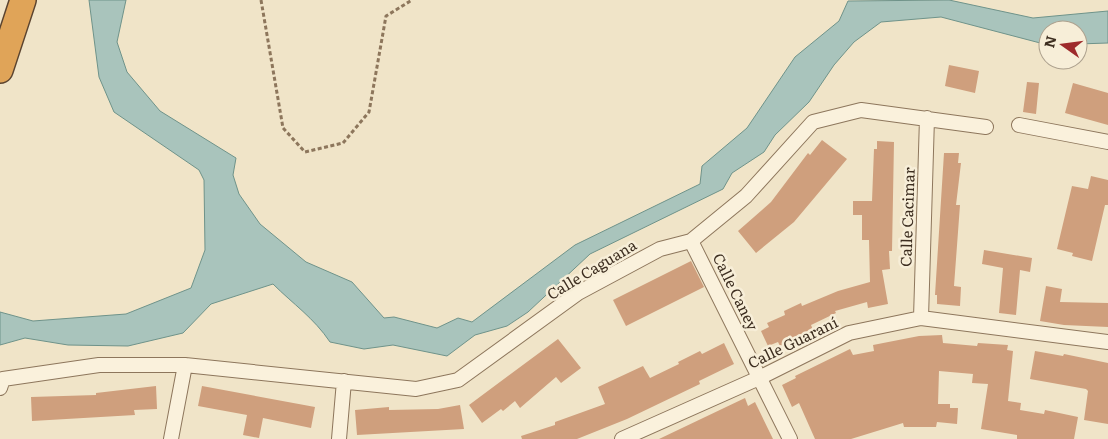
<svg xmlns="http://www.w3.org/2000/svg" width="1108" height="439" font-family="Literata,serif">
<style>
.water{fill:#a9c4bc;stroke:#6f938a}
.building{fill:#cf9f7d}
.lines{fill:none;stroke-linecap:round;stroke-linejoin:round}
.street-casing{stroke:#8d765c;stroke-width:16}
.highway-casing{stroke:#5b4430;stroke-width:28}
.path{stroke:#8d765c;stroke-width:3;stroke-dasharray:4 2.5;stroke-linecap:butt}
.street{stroke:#faf1dc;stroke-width:14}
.highway{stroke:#e0a458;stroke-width:25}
.labels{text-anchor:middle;stroke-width:5;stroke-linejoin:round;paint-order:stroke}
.street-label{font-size:15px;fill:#3d2e20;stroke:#f7eed8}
</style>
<rect width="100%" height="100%" fill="#f0e4c8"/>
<path class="water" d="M89,0H126L117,42L127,72L160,111L236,158L233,175L239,194L260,224L306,262L352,282L384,318L394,317L437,328L458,318L472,322L575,245L700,184L702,166L747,128L795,57L839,21L848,1L949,0L1033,18L1108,11V43L1078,44V30H1048V44H1044L941,17L881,22L854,42L834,65L809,102L775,135L764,152L732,173L723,189L590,254L528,312L507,326L475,335L447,356L393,345L364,349L330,342C314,318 293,304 273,284L211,304L183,333L128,346L68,345L25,338L0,345V312L33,321L126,314L191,288L205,250L204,180L199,170L114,112L99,77Z"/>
<path class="building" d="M949,65L979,71L975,93L945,86Z
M1027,82L1039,83L1036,114L1023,112Z
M1073,83L1108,93V125L1065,113Z
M822,140L847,159L794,222L756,253L738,231L771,202L808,153L810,155Z
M877,141L894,142L892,251H889L890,269L882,270L888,304L868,308L867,302L835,311L836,313L811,325L813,330L780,346L778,342L768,346L761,331L769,327L767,323L785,315L784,311L801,303L802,306L838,291L870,282L869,240H862V215H853V201H872L874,149H877Z
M944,153H959L958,163H961L956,205H960L954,286L961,287L960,306L937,304V295H935Z
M1091,176L1108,180V205H1105L1092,261L1072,256L1073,253L1057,249L1072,186L1088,189Z
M984,250L1032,258L1030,272L1020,270L1016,315L999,313L1003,268L982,264Z
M691,261L704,287L626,326L613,300Z
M1046,286L1062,289L1060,302L1108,303V327L1064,325L1040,321Z
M942,335L943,343L977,346L978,343L1008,345L1007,350L1013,351L1008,401L1021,403L1020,410L1044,414L1045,410L1078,417L1074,439H1017V435L981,429L988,384L972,383L973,374L939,371L938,404H950V408H958L957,424L937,422L936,427H904L903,423L851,439H815L799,403L792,407L782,385L796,378L795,376L850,349L853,355L874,351L873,345L919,336Z
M558,339L581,368L561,383L556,377L520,408L515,401L503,411L501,409L482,423L469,405Z
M724,343L734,364L699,381L700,384L627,419L577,439H522L521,436L555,425V422L605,404L598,387L643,366L650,378L679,364L678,362L700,351L702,354Z
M1035,351L1063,356L1064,354L1108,363V424L1084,420L1088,391L1086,389L1030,379Z
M156,386L157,409L134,410L135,415L32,421L31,397L96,395V393Z
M202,386L315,407L311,428L263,418L259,438L243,435L247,415L198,406Z
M745,398L748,406L755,402L773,439H659Z
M460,405L464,429L357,435L355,410L389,407V410L438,409Z"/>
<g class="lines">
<g class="street-casing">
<path id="street" d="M1019,125L1108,142
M691,241L790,439
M921,318L927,118
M0,388L3,379L99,365H185L416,389L458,380L578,293L660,249L691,241L746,196L813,122L861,110L986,127
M171,439L185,365
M339,439L344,381
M622,439L759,378L849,333L921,318L1108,342"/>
</g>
<g class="highway-casing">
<path id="highway" d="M0,70L23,0"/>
</g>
<path class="path" d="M261,0L283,128L305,152L343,143L369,112L386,16L412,0"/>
<use href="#street" class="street"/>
<use href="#highway" class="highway"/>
</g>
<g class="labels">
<g class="street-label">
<text transform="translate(908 217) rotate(-88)" y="5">Calle Cacimar</text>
<text transform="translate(592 270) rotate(-31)" y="5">Calle Caguana</text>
<text transform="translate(735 292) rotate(64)" y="5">Calle Caney</text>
<text transform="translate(793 343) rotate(-26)" y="5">Calle Guaraní</text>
</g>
</g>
<g transform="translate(1063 45) rotate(284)"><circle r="24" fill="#f7eed8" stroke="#ada18e"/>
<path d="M0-4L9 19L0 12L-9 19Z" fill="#9e2a2b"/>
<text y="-8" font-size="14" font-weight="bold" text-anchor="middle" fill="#3d2e20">N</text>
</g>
</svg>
